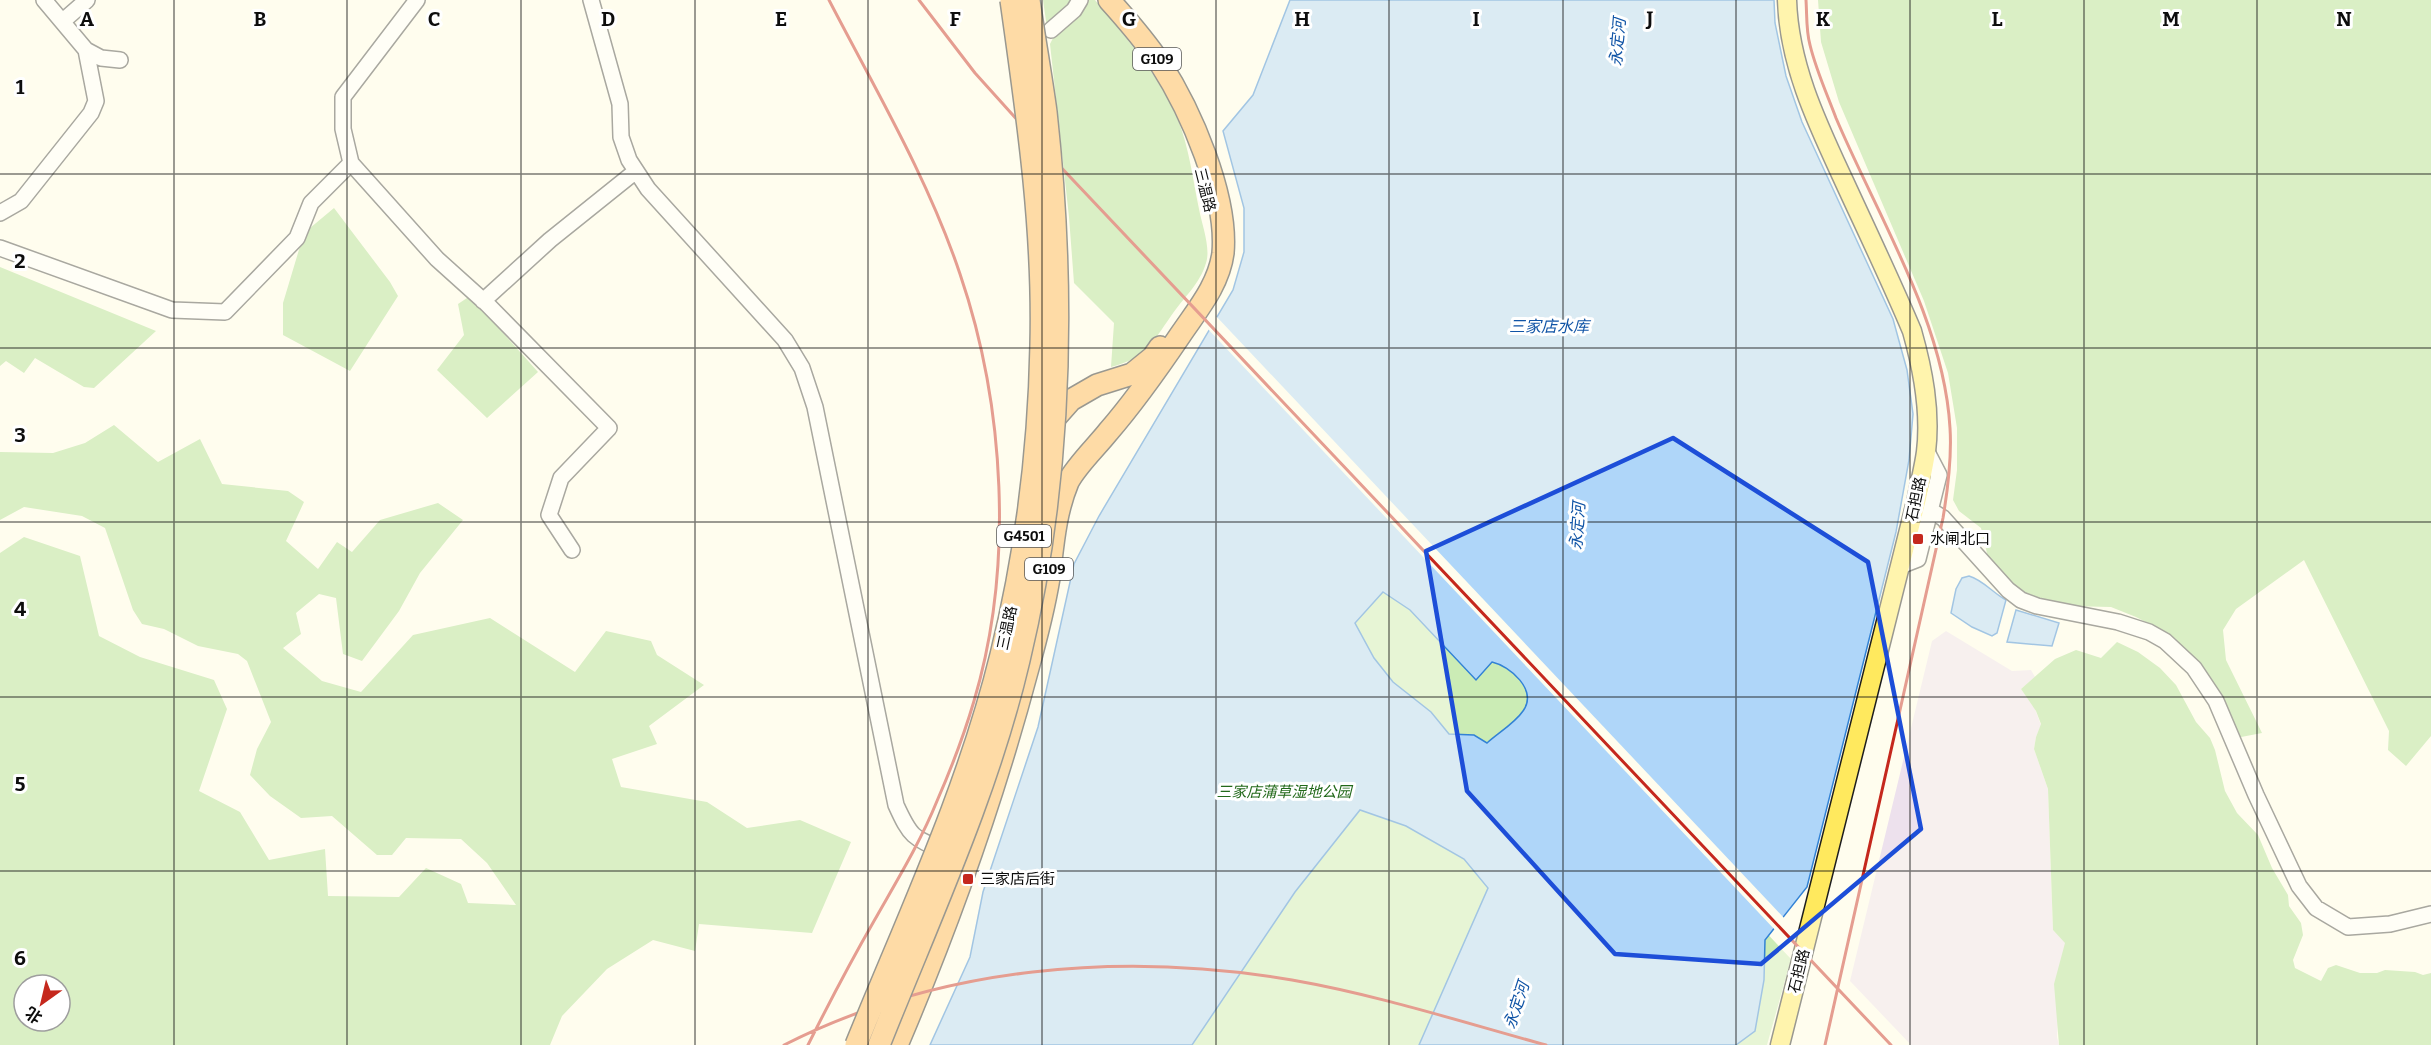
<svg xmlns="http://www.w3.org/2000/svg" width="2431" height="1045" font-family="Bitter,'Noto Sans SC',serif">
<style>
.industrial{fill:#ede1ed}
.green{fill:#cbecb5}
.forest{fill:#addd93;fill-rule:evenodd}
.water{fill:#afd6f9;stroke:#3282d5;stroke-width:1.5;fill-rule:evenodd}
.pier{fill:#fffdee}
.lines{fill:none;stroke-linecap:round;stroke-linejoin:round}
.minor-casing{stroke:#404040;stroke-width:18}
.major-casing{stroke:#1e1e1e;stroke-width:21}
.highway-casing{stroke:#1e1e1e;stroke-width:24}
.minor{stroke:#fff;stroke-width:15}
.major{stroke:#ffe95e;stroke-width:18}
.highway{stroke:#fcb14e;stroke-width:21}
.rail{stroke:#c5281d;stroke-width:3}
.highway-bridge-casing{stroke:#1e1e1e;stroke-width:24;stroke-linecap:butt}
.highway-bridge{stroke:#fcb14e;stroke-width:21}
.marked{fill:none;stroke:#1d4ed8;stroke-width:4.5;stroke-linejoin:round}
.grid{fill:none;stroke:#0d0d0d;stroke-width:1.5;stroke-opacity:0.55}
.poi-dot{fill:#c5281d;stroke:#fff;stroke-width:2}
.labels{text-anchor:middle;stroke-width:6;stroke-linejoin:round;paint-order:stroke}
.shield{fill:#fff;stroke:#565656;stroke-width:1.5}
.shield-label{font-size:14px;font-weight:bold;fill:#0d0d0d}
.street-label{font-size:15px;fill:#0d0d0d;stroke:#fff}
.poi-label{font-size:15px;fill:#0d0d0d;stroke:#fff;text-anchor:start}
.park-label{font-size:15px;font-style:italic;fill:#22691a;stroke:#fff}
.water-label{font-size:16px;font-style:italic;fill:#1054a6;stroke:#fff}
.grid-label{font-size:20px;text-anchor:middle;font-weight:bold;fill:#0d0d0d;stroke:#fff;stroke-width:6;stroke-linejoin:round;paint-order:stroke}
</style>
<rect width="100%" height="100%" fill="#fffdee"/>
<path class="industrial" d="M1946,631L2012,671L2031,670L2035,677L2021,689L2035,709L2041,725L2036,737L2034,749L2048,789L2053,930L2066,943L2060,964L2057,1037L2059,1045H1911L1850,981L1932,641Z"/>
<path class="green" d="M1205,338L1791,959L1767,1045H930L970,957L983,892L1038,727L1074,564L1099,516Z"/>
<path class="forest" d="M1043,0H1073L1066,12L1047,28Z
M1087,0H1095C1126,38 1159,75 1178,120C1189,147 1193,180 1199,209C1202,225 1211,248 1206,263C1200,284 1183,298 1171,316C1152,343 1146,358 1111,367L1114,323L1074,283L1069,217L1050,44L1054,36Z
M1818,0H2431V736L2406,766L2388,750L2389,731L2304,560L2236,609L2223,630L2226,660L2262,733L2236,738L2184,650L2163,631L2136,617L2111,607L2068,606L2051,608L2024,594L2001,577L1990,566L1981,528L1959,511L1953,500L1957,470V428L1948,373L1924,301L1839,102L1821,42Z
M334,208L390,282L398,296L350,371L283,335V303L304,233Z
M0,267L156,331L94,388L84,387L35,358L24,373L6,361L0,366Z
M470,296L538,372L487,418L437,370L464,335L458,304Z
M114,425L158,462L200,439L222,484L288,491L304,502L286,541L318,569L337,542L352,552L380,520L438,503L463,520L420,573L399,611L362,661L343,654L336,598L319,594L296,613L301,634L283,648L322,681L361,692L413,635L490,618L575,672L606,631L651,641L657,655L704,685L649,726L657,744L612,759L621,787L707,802L747,828L800,820L851,842L812,933L699,924L695,951L653,940L607,969L562,1016L550,1045H0V553L24,537L80,556L99,636L140,657L214,680L227,709L199,791L240,812L269,860L325,849L328,896L399,897L426,868L461,884L468,903L516,905L487,863L461,839L406,838L392,855H377L332,816L301,818L270,796L250,775L257,749L271,722L247,661L238,654L198,646L164,629L142,624L133,610L105,528L82,516L24,507L0,520V452L53,453L85,443ZM24,985H60V1021H24Z
M2117,642L2138,652L2160,668L2176,685L2196,722L2210,738L2215,750L2225,791L2237,813L2258,835L2272,868L2288,895L2289,906L2301,923L2303,935L2293,960L2295,968L2321,981L2328,968L2336,965L2360,973H2377L2385,970L2415,972L2423,975L2431,973V1045H2059L2054,984L2065,943L2053,930L2048,789L2034,749L2036,737L2041,724L2036,711L2021,689L2055,659L2076,650L2101,658Z"/>
<path class="water" d="M1290,0H1774L1775,23L1786,76L1802,122L1893,319L1907,370L1913,414L1909,460L1896,532L1807,887L1765,940L1764,980L1755,1031L1736,1045H1419L1488,888L1464,859L1406,826L1360,810L1295,892L1192,1045H930L970,957L983,892L1038,727L1074,564L1099,516L1233,290L1244,252V208L1223,131L1253,95ZM1383,592L1410,610L1476,680L1492,662C1510,666 1538,690 1523,711C1515,723 1498,733 1487,743L1474,735L1449,734L1431,712L1393,682L1374,658L1355,623Z
M1969,576C1983,580 1993,593 2006,600L1997,633L1992,636L1972,627L1951,613L1956,589L1962,578Z
M2016,610L2059,623L2052,646L2007,642Z"/>
<path class="pier" d="M1215,315L1785,919L1776,931L1207,328Z"/>
<g class="lines">
<g class="minor-casing">
<path id="minor" d="M417,0L343,97V129L351,163L437,259L487,304L609,428L561,478L549,515L572,550
M591,0L620,104L621,137L629,160L648,189L785,340L802,368L815,407L896,805C911,838 913,838 946,851
M63,21L87,0
M1051,30L1074,10L1080,0
M86,50L101,58L120,60
M0,213L21,201L91,113L96,101L86,50L44,0
M0,248L172,310L225,312L297,238L311,203L351,163
M483,301L550,240L636,171
M1930,510L1943,518L2008,590L2021,600L2037,606L2118,622L2149,632L2165,641L2194,668L2216,701L2256,795L2299,886L2316,908L2348,927L2390,924L2431,914
M1900,566L1918,559L1939,475L1926,450"/>
</g>
<g class="major-casing">
<path id="major" d="M1780,1045L1917,498C1920,482 1924,467 1926,452C1931,411 1923,370 1912,331C1891,281 1867,231 1844,181C1817,123 1789,65 1787,0"/>
</g>
<g class="highway-casing">
<path id="highway" d="M1047,427L1071,400L1097,385L1132,374L1153,357L1160,347
M897,1045C949,923 994,796 1028,668C1036,639 1044,608 1049,578C1053,545 1055,513 1068,482C1076,466 1097,446 1108,432C1135,401 1158,368 1181,334C1198,309 1219,284 1223,253C1228,196 1191,111 1160,63C1145,41 1127,20 1109,0"/>
</g>
<use href="#minor" class="minor"/>
<use href="#major" class="major"/>
<use href="#highway" class="highway"/>
<path class="rail" d="M919,0L975,73L1038,143L1891,1045
M1806,0C1807,15 1806,31 1810,45C1816,70 1827,94 1836,118C1877,215 1944,321 1950,428C1952,458 1948,488 1943,518L1825,1045
M784,1045C940,966 1122,951 1292,980C1378,995 1462,1022 1546,1045
M808,1045C829,1003 851,961 874,921C896,882 920,843 937,801C951,769 964,735 974,701C1014,567 1005,406 960,274C928,178 875,89 829,0"/>
<g class="highway-bridge-casing">
<path id="highway-bridge" d="M856,1045C908,917 968,790 1001,655C1026,554 1039,449 1041,345C1044,229 1027,114 1011,0
M879,1045C929,919 988,793 1019,660C1062,481 1066,294 1046,112C1041,75 1034,37 1029,0"/>
</g>
<use href="#highway-bridge" class="highway-bridge"/>
</g>
<path d="M0 0H2431V1045H0ZM1673,438L1868,562L1921,829L1761,964L1615,954L1467,791L1426,551Z" fill="#fffdee" fill-opacity=".55" fill-rule="evenodd"/>
<path class="marked" d="M1673,438L1868,562L1921,829L1761,964L1615,954L1467,791L1426,551Z"/>
<path class="grid" d="M174,0V1045M347,0V1045M521,0V1045M695,0V1045M868,0V1045M1042,0V1045M1216,0V1045M1389,0V1045M1563,0V1045M1736,0V1045M1910,0V1045M2084,0V1045M2257,0V1045M0,174H2431M0,348H2431M0,522H2431M0,697H2431M0,871H2431"/>
<g class="poi-dot">
<rect x="1912" y="533" width="12" height="12" rx="3"/>
<rect x="962" y="873" width="12" height="12" rx="3"/>
</g>
<g class="labels">
<g class="shield">
<rect x="1133" y="48" width="48" height="22" rx="4.5"/>
<rect x="997" y="525" width="54" height="22" rx="4.5"/>
<rect x="1025" y="558" width="48" height="22" rx="4.5"/>
</g>
<g class="shield-label">
<text x="1157" y="64">G109</text>
<text x="1024" y="541">G4501</text>
<text x="1049" y="574">G109</text>
</g>
<g class="street-label">
<text transform="translate(1205 190) rotate(76)" y="5">三温路</text>
<text transform="translate(1916 499) rotate(-78)" y="5">石担路</text>
<text transform="translate(1007 628) rotate(-78)" y="5">三温路</text>
<text transform="translate(1799 971) rotate(-76)" y="5">石担路</text>
</g>
<g class="poi-label">
<text x="1930" y="544">水闸北口</text>
<text x="980" y="884">三家店后街</text>
</g>
<g class="park-label">
<text x="1284" y="797">三家店蒲草湿地公园</text>
</g>
<g class="water-label">
<text transform="translate(1617 42) rotate(-85)" y="6">永定河</text>
<text x="1549" y="332">三家店水库</text>
<text transform="translate(1577 526) rotate(-86)" y="6">永定河</text>
<text transform="translate(1516 1005) rotate(-72)" y="6">永定河</text>
</g>
</g>
<g class="grid-label">
<text x="87" y="26">A</text>
<text x="260" y="26">B</text>
<text x="434" y="26">C</text>
<text x="608" y="26">D</text>
<text x="781" y="26">E</text>
<text x="955" y="26">F</text>
<text x="1129" y="26">G</text>
<text x="1302" y="26">H</text>
<text x="1476" y="26">I</text>
<text x="1650" y="26">J</text>
<text x="1823" y="26">K</text>
<text x="1997" y="26">L</text>
<text x="2171" y="26">M</text>
<text x="2344" y="26">N</text>
<text x="20" y="94">1</text>
<text x="20" y="268">2</text>
<text x="20" y="442">3</text>
<text x="20" y="616">4</text>
<text x="20" y="791">5</text>
<text x="20" y="965">6</text>
</g>
<g transform="translate(42 1003) rotate(214)"><circle r="28" fill="#ffffff" stroke="#9e9e9e" stroke-width="1.5"/>
<path d="M0-4.5L10 22L0 15L-10 22Z" fill="#c5281d"/>
<text y="-9" font-size="16" font-weight="bold" text-anchor="middle" fill="#0d0d0d">北</text>
</g>
</svg>
